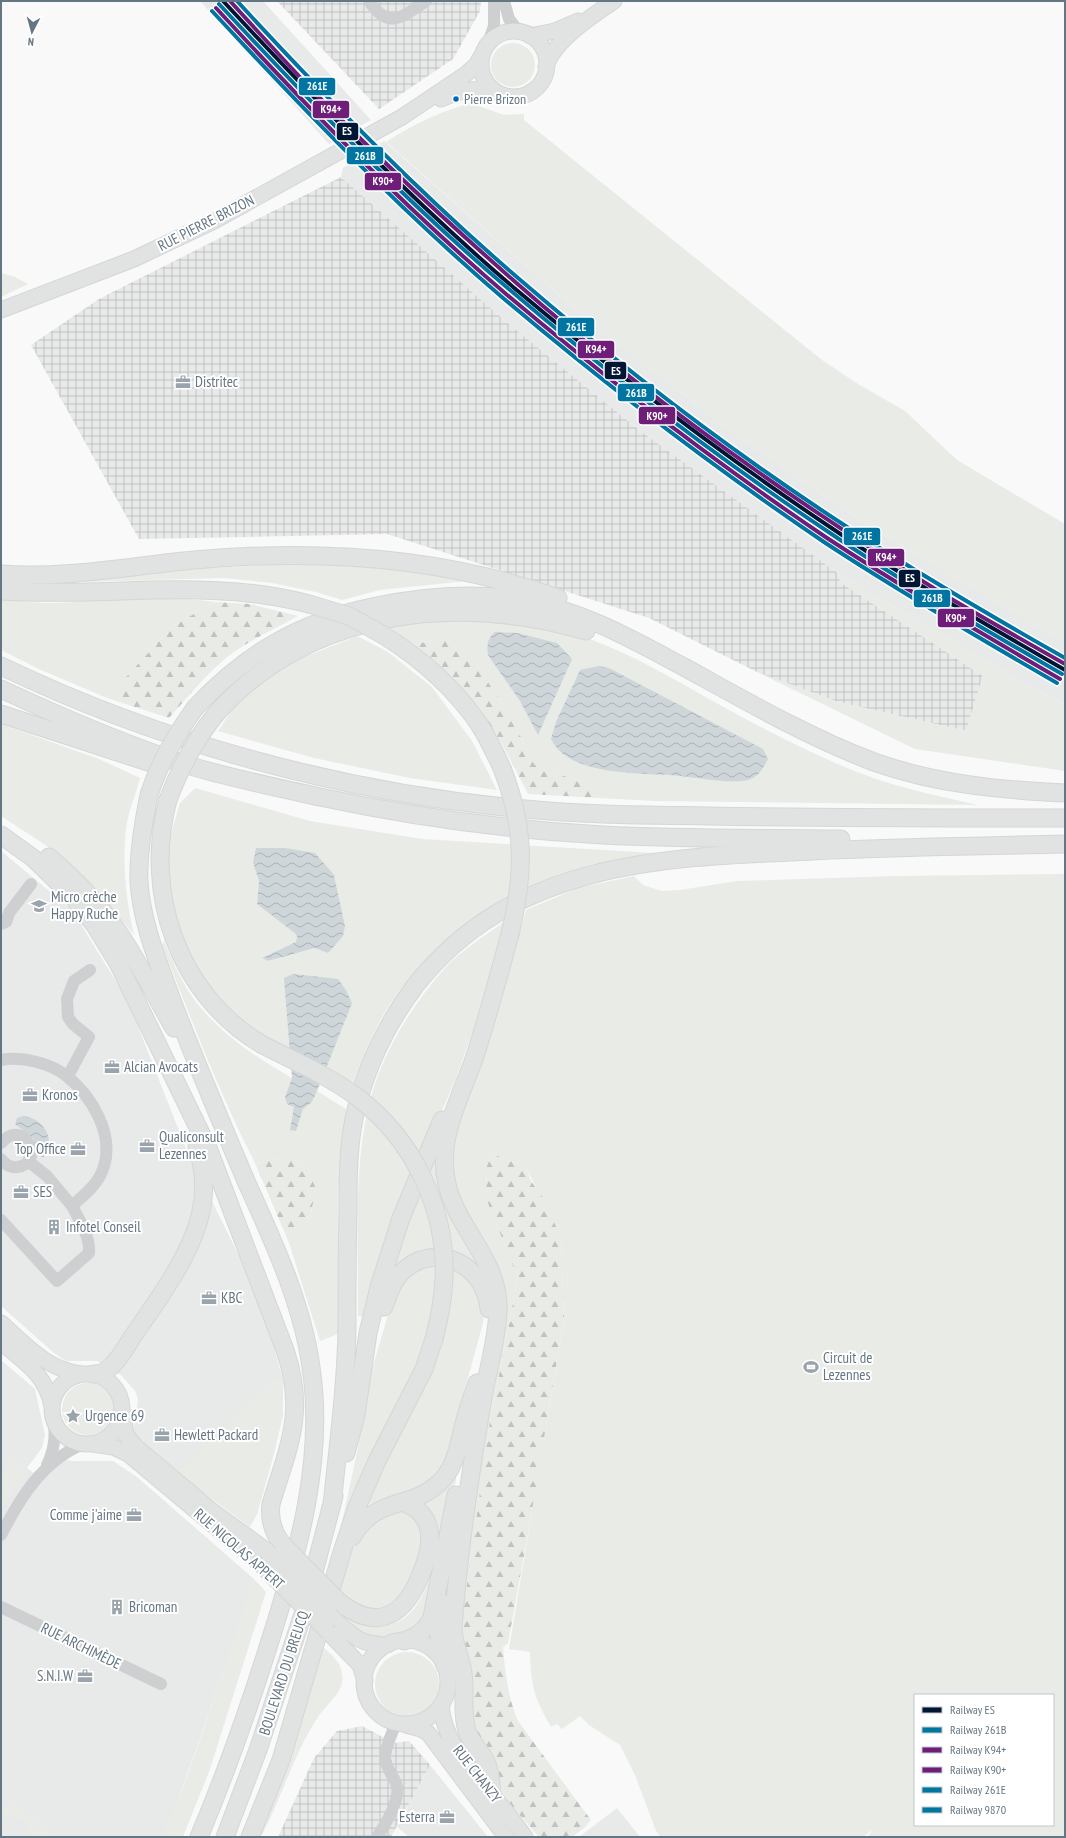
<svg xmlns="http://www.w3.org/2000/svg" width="1066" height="1838" font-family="'PT Sans Narrow',sans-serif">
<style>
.built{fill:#e8e9e9}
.industrial{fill:url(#industrial-grid)}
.grass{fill:#e8ebe6;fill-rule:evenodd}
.forest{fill:url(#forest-firs)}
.water{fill:url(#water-waves)}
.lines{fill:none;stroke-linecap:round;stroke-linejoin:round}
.major-casing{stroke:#d5d6d7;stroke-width:17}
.highway-casing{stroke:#d5d6d6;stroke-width:19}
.minor{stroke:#cecfd0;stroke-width:12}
.major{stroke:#e1e2e2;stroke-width:15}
.highway{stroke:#e1e2e2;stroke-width:17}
.major-bridge-casing{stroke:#d5d6d7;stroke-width:17;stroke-linecap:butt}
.highway-bridge-casing{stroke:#d5d6d6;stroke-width:19;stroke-linecap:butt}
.major-bridge{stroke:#e1e2e2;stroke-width:15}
.highway-bridge{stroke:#e1e2e2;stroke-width:17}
.rail-1-casing{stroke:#fff;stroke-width:7}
.rail-2-casing{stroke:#fff;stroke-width:7}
.rail-3-casing{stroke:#fff;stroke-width:7}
.rail-4-casing{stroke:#fff;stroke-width:7}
.rail-5-casing{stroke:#fff;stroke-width:7}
.rail-6-casing{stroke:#fff;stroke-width:7}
.rail-1{stroke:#011633;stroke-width:4}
.rail-2{stroke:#0075a1;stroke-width:4}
.rail-3{stroke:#6e1e78;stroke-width:4}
.rail-4{stroke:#6e1e78;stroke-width:4}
.rail-5{stroke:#0075a1;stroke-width:4}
.rail-6{stroke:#0075a1;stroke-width:4}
.bus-dot{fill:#0065bd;stroke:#fff;stroke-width:1.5}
.labels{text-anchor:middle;stroke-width:4;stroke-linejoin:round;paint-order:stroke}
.bus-label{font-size:14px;fill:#657683;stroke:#fff;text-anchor:start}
.street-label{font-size:15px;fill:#657683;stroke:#fff}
.poi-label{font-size:15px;fill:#657683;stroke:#fff;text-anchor:start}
.line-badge{stroke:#fff;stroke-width:1.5}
.badge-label{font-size:11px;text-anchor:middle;font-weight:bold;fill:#fff}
</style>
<defs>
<pattern id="industrial-grid" width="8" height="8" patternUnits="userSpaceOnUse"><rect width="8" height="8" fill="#e8e9e9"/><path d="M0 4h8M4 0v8" fill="none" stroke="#c0c1c2"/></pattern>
<pattern id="forest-firs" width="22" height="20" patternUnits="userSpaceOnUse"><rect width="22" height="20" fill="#e8ebe6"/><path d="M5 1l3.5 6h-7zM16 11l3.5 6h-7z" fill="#c0c3c0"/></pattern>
<pattern id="water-waves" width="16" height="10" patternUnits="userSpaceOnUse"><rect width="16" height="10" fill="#ced6d9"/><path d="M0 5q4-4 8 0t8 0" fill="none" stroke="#abb2b5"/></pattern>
</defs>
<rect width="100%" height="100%" fill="#f9f9f9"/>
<path class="built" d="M200,1H263L371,120L329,144Z
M384,141L590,322L729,430L856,518L1065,643V704L1027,685L839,574L639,430L504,320L341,177L343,168Z
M1,851L72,910L128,1001L187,1151L253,1284L272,1340L283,1381V1415L274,1453L257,1514L250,1527L186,1480L133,1433L138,1399L135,1391L121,1375L97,1361H66L54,1353L1,1306Z
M1,1360L35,1389L45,1435L42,1448L27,1468L40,1478L62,1459L72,1461H113L137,1477L254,1579L198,1744L172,1816L162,1837H1Z
M430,1765L488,1837H409L397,1827Z
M617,1808L640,1837H579Z"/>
<path class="industrial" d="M277,1H481L480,11L453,59L379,109Z
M341,177L504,320L639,430L839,574L840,582L983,676L966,731L838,702L759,673L649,618L387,534L139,539L31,345L99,299Z
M362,1726L394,1743L409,1741L430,1765L391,1837H278L314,1758L337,1731Z"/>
<path class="grass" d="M491 65a22 22 0 1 1 44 0a22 22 0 1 1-44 0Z
M470,103L504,115L524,114V120L822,360L858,384L905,411L957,460L1065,524V643L856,518L729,430L590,322L386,142C416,123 436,114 470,103Z
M1,273L15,277L28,284L1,297Z
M293,564C353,566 408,569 467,581L380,590L342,600L316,592L272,583L224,578L43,583L206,568Z
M839,574L1027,685L1065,704V771L915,749L759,673L838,702L966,731L983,676L840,582Z
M1,599C16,600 32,603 47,603C102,602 160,594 215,602L173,626L107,698L41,670L1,650Z
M471,619C503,622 536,624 567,632C622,647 671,678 720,705C761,728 804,750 847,768C889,786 934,795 978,805L655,801L599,798L591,784L540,769L534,764L512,719L471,656L444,637L414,645L389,627L426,620Z
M357,636L388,652L432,687L472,741L497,790L410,778L314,758L218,731L234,707L265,680L297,660Z
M1,724L99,759L140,778C136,794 128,812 126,828C122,864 126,900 134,935L105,900L47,846L1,816Z
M195,788L310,821L422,839L654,853C615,859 579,868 542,882C534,885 525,888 517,892C465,920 418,961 386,1011C371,1034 361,1063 351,1088L261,1036L213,995L183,949L167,886L170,837L180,803ZM253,863L334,875L345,926L315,948L268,961L262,958L296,942L297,935L257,904L259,881Z
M1065,874V1837H868L872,1830L863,1837H661L656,1831L635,1775L620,1745L589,1725L580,1716L562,1729L557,1724L551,1727C534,1697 531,1687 530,1652L509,1649L533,1505L529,1499L545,1433L564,1318L561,1238L526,1167L492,1154L487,1166L486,1198L518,1278L490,1421L460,1650L457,1629L474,1509L503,1324L453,1180V1142L461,1112L500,999L526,910L578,888L634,876L643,885L662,891L680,890L737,881L897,876ZM915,1695H1053V1825H915Z
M507,920L477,1020L456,1078L421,1160L363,1319L361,1316H358C359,1245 352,1162 372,1093C386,1047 413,1004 445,968C463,949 486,935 507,920Z
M164,941C172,960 181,981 193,998C219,1033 255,1057 292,1078L296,1130L303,1109L312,1102L317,1091L349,1111L343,1133L338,1197V1334L320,1341L289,1243L310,1217L316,1189L307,1167L287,1157L255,1163C219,1092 191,1019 162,945Z
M437,1145L483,1275L406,1259L391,1271L399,1245Z
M434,1264L464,1272L485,1308L483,1323L445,1462C427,1496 393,1489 364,1507L423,1352L339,1536L358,1448L369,1380L392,1301L400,1286L417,1269Z
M276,1377L283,1381V1415L274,1453L257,1514L250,1527L178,1472L203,1445L209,1443Z
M62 1409a26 26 0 1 1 52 0a26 26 0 1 1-52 0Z
M11,1456L27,1472L1,1508V1476Z
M456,1473V1479L431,1607L426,1617L408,1632L374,1638L357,1629L339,1611C359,1628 392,1633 411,1612C421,1602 426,1587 431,1574C437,1558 444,1537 435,1521C431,1514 423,1508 418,1503Z
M404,1510L421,1526L424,1547L399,1602L377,1612L354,1606L338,1590L351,1552L371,1522Z
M254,1579L266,1592L210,1769L183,1837H162C200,1754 222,1664 254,1579Z
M321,1645C333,1656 345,1665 342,1683C339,1696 325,1706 318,1717C294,1753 282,1797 262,1835L258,1834Z
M375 1684a32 32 0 1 1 64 0a32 32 0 1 1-64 0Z
M11,1800L58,1837H25L27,1821L2,1817L1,1821V1814Z"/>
<path class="forest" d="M215,602L250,604L298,616C277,628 254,638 234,652C209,670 189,696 169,718L107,698L173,626Z
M444,637L471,656L512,719L534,764L540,769L591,784L599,798L528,794C514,767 500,737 481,712C461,687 438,666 414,645Z
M492,1154L526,1167L531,1181L544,1199L561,1238L564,1318L530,1522L508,1643L503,1647C505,1673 508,1697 518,1721L591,1820L585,1827L572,1837H539L498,1790L475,1738L461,1628L490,1421L518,1278L486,1198L487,1166Z
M287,1157L307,1167L316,1189L310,1217L289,1243L255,1163Z"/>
<path class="water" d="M495,632L517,633L557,643L572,659L538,735L520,701L488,655C487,645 487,639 495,632Z
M599,666L609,668L763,749L768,759C763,768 759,777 748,780C732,784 698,778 681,776C644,772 570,778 551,739L556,722L580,670Z
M256,848H285L315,853L334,875L345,926L343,936L328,953L315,948L268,961L262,958L296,942L297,935L257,904L259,881L253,863Z
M293,974L338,979L346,990L352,1003L317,1091L312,1102L303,1109L296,1131L290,1130L294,1107L287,1104L285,1097L292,1078L284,978Z
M23,1116C43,1118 57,1139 44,1157L39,1156L33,1138L15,1124L17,1118Z"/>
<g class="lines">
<g class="major-casing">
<path id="major" d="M481 64a33 33 0 1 1 66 0a33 33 0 1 1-66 0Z
M530,36L555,31L578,21
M546,67C553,41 592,16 614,1
M441,99C461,90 477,86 498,93
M1,310L134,259L214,221L402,117L466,74L476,65L482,55
M1,1323C26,1345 47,1370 82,1374
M1,1342C25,1363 45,1373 52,1406
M52 1409a35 35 0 1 1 70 0a35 35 0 1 1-70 0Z
M123,1413L126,1435L135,1446L211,1510L266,1550
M93,1444L113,1447L128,1454L261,1565
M333,1618C353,1636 359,1645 388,1645
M329,1633L360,1665L365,1681
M364 1682a42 42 0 1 1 84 0a42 42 0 1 1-84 0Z
M441,1705C444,1741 467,1765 489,1791C502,1806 514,1822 525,1837
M406,1725L421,1729L428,1733L506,1837"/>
</g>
<g class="highway-casing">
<path id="highway" d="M1,574C64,579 131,566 194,560C316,549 441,556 558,598
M1,591C105,598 208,577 309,604
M385,636C421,659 455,689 479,724C488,738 495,753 502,768
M1,666C163,744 345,793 525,809C586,815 648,815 710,816C828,818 947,818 1065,818
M1,689C63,718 128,746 194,767C235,779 278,788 320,797C414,817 507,830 603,835C682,839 762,838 841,839
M195,708C245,654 300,622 372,607C423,596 476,592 527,601C583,611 635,641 684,667C746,701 808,737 874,762C936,784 1000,790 1065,793
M1,714L157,765
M216,714C309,609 457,593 586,631
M149,795C143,824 138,853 139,882C142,925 159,964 173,1003C196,1063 221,1122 246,1181C273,1241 302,1302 311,1367C325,1460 298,1553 270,1641C249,1708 226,1773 199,1837
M168,800C143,893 178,994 261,1044
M1,835L33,858L73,897L96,927L118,963L208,1148L285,1350C306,1412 289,1445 271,1504C269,1520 273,1533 283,1545
M49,857C76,880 101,906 121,936C140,965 156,997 174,1028
M384,1307C388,1296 391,1283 400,1274C433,1239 485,1263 489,1309
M93,1374C98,1374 103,1373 107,1370C118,1362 126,1347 133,1336C157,1301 193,1253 201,1211C206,1189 204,1168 197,1146
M346,1453L356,1415L368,1333L379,1287L401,1218L442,1120
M332,1505C338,1446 346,1387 347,1328C347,1289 347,1250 348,1211C348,1180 348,1149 354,1119C364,1071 386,1025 415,986C514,860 666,857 813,851C897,847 981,846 1065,844
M352,1537C377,1495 407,1511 438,1484C456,1469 459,1442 465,1420C468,1408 473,1395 477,1383
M338,1601C374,1630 401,1620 419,1579C432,1549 440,1515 402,1502
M444,1604L439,1638L445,1666
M404,1641C418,1636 426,1630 432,1617L456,1495
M492,1795C491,1784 491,1772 486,1762C481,1751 471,1743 467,1731C461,1711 466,1693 463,1673C461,1657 454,1647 453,1629C458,1553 470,1477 482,1403C487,1372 497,1341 498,1310C500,1261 457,1229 447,1184C436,1139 461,1097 475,1056C488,1016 499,975 510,934
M225,1837L258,1750L303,1614L334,1496
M250,1837L281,1760L342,1552L357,1507L377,1461L424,1369L434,1339"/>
</g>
<path class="minor" d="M369,1C389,31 402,17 426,1
M504,1L509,19L519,32
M488,44L494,26V1
M1,924L6,922L9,913L31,884
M1,1060C22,1056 51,1063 68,1077C92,1097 114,1134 104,1166C99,1184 85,1194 72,1206C80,1221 90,1236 89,1253L57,1281L1,1220
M68,1076L89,1037L73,1024L68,1017L67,999L74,981L90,970
M1,1143C24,1116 47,1164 17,1167C10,1168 5,1164 1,1159
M28,1161L47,1176L72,1206
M47,1465C55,1448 56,1434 53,1416
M1,1535C21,1496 43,1461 83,1444
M1,1607L161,1684
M377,1837C385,1825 402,1798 396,1783C392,1774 386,1768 385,1758C385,1746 392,1734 396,1723"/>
<use href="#major" class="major"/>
<use href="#highway" class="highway"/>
<g class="major-bridge-casing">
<path id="major-bridge" d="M266,1550L333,1618
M261,1565L329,1633"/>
</g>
<g class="highway-bridge-casing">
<path id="highway-bridge" d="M309,604L349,616L385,636
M502,768C525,827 525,872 510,934
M149,795C159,763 175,736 195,708
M168,800C180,768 194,741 216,714
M261,1044C294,1061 327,1075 357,1097C413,1139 447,1209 444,1279C443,1300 439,1320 434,1339
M283,1545L338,1601"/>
</g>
<use href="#major-bridge" class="major-bridge"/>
<use href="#highway-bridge" class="highway-bridge"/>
<g class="rail-1-casing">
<path id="rail-1" d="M223,1C315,100 409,198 513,287C615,373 722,455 833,529C908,580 987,625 1065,670"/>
</g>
<g class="rail-2-casing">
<path id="rail-2" d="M219,4C312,104 406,202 510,290C612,377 719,459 830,533C905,584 984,629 1062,674"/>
</g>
<g class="rail-3-casing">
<path id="rail-3" d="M230,1C259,33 288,65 318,96C380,160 446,221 513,280C648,399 796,503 948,597C987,620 1026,642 1065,664"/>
</g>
<g class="rail-4-casing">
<path id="rail-4" d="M216,8C308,108 403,206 506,294C609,381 716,463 827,538C903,588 981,633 1060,679"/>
</g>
<g class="rail-5-casing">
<path id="rail-5" d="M237,1C326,98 418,192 518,278C620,366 728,449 841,523C914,571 989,615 1065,658"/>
</g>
<g class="rail-6-casing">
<path id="rail-6" d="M212,11C305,111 399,209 503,298C606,385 713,467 824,542C900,592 979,638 1057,683"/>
</g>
<use href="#rail-1" class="rail-1"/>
<use href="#rail-2" class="rail-2"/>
<use href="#rail-3" class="rail-3"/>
<use href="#rail-4" class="rail-4"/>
<use href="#rail-5" class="rail-5"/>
<use href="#rail-6" class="rail-6"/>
</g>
<defs>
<g id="office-bare" transform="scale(1.2)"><path d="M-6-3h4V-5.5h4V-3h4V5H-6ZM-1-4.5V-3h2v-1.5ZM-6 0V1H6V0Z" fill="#99a4ac" stroke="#fff" stroke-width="2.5" paint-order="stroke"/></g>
<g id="school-bare" transform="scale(1.2)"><path d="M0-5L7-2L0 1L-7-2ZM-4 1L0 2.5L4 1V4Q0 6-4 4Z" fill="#99a4ac" stroke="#fff" stroke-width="2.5" paint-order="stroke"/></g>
<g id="building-bare" transform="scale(1.2)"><path d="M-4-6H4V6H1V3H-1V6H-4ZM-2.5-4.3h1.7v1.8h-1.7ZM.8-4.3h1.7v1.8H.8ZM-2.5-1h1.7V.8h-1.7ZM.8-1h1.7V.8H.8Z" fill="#99a4ac" stroke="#fff" stroke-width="2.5" paint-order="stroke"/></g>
<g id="stadium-bare" transform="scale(1.2)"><path d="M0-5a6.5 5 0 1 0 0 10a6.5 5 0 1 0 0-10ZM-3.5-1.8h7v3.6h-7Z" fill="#99a4ac" stroke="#fff" stroke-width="2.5" paint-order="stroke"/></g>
<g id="sight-bare" transform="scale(1.2)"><path d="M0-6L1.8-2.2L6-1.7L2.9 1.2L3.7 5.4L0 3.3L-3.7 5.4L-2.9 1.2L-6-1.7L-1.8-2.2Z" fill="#99a4ac" stroke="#fff" stroke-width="2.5" paint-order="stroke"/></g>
</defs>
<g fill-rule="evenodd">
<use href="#office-bare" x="183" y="382"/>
<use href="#school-bare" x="39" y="906"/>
<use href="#office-bare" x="112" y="1067"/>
<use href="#office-bare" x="30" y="1095"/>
<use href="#office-bare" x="147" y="1146"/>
<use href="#office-bare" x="78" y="1149"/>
<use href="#office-bare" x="21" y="1192"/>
<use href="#building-bare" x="54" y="1227"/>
<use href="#office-bare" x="209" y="1298"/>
<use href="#stadium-bare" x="811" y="1367"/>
<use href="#sight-bare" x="73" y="1416"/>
<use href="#office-bare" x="162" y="1435"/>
<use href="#office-bare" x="134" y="1515"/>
<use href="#building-bare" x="117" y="1607"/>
<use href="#office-bare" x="85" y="1676"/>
<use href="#office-bare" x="447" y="1817"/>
</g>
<circle class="bus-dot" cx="456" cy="99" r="3.5"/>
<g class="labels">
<g class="bus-label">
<text x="464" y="104">Pierre Brizon</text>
</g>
<g class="street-label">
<text transform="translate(206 223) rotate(-27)" y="5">RUE PIERRE BRIZON</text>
<text transform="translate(239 1549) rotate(41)" y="5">RUE NICOLAS APPERT</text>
<text transform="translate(81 1646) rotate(26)" y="5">RUE ARCHIMÈDE</text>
<text transform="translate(284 1673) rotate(-72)" y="5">BOULEVARD DU BREUCQ</text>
<text transform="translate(477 1774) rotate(52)" y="5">RUE CHANZY</text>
</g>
<g class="poi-label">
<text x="195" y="387">Distritec</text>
<text x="51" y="902">Micro crèche<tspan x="51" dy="17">Happy Ruche</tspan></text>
<text x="124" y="1072">Alcian Avocats</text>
<text x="42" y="1100">Kronos</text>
<text x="159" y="1142">Qualiconsult<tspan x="159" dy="17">Lezennes</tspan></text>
<text x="66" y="1154" text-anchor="end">Top Office</text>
<text x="33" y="1197">SES</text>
<text x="66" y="1232">Infotel Conseil</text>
<text x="221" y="1303">KBC</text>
<text x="823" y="1363">Circuit de<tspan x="823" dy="17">Lezennes</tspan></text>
<text x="85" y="1421">Urgence 69</text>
<text x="174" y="1440">Hewlett Packard</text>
<text x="122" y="1520" text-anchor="end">Comme j'aime</text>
<text x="129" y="1612">Bricoman</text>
<text x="73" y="1681" text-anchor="end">S.N.I.W</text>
<text x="435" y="1822" text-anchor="end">Esterra</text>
</g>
</g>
<g class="line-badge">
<rect x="298" y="77" width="38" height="19" rx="4" fill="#0075a1"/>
<rect x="312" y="100" width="38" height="19" rx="4" fill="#6e1e78"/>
<rect x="336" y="122" width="23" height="19" rx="4" fill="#011633"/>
<rect x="346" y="146" width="38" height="19" rx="4" fill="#0075a1"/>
<rect x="364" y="172" width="38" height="19" rx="4" fill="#6e1e78"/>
<rect x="557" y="317" width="38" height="20" rx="4" fill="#0075a1"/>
<rect x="577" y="340" width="38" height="19" rx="4" fill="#6e1e78"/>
<rect x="604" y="361" width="23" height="19" rx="4" fill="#011633"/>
<rect x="617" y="383" width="38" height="19" rx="4" fill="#0075a1"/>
<rect x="638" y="406" width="38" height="19" rx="4" fill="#6e1e78"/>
<rect x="843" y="527" width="38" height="19" rx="4" fill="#0075a1"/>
<rect x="867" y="548" width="38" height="19" rx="4" fill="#6e1e78"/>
<rect x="898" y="569" width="23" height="19" rx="4" fill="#011633"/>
<rect x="913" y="589" width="38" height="19" rx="4" fill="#0075a1"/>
<rect x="937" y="608" width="38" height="20" rx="4" fill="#6e1e78"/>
</g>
<g class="badge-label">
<text x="317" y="90">261E</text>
<text x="331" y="113">K94+</text>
<text x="347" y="135">ES</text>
<text x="365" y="160">261B</text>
<text x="383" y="185">K90+</text>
<text x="576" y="331">261E</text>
<text x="596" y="353">K94+</text>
<text x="616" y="375">ES</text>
<text x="636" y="397">261B</text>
<text x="657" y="420">K90+</text>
<text x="862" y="540">261E</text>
<text x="886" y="561">K94+</text>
<text x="910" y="582">ES</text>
<text x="932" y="602">261B</text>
<text x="956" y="622">K90+</text>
</g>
<rect width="1066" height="1838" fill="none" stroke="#657683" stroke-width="4"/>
<rect x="914" y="1694" width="140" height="132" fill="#ffffff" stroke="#c1c8cd"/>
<rect x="922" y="1707" width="20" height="6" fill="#011633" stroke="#c1c8cd"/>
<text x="950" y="1714" font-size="12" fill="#657683">Railway ES</text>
<rect x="922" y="1727" width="20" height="6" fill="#0075a1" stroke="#c1c8cd"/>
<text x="950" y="1734" font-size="12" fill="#657683">Railway 261B</text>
<rect x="922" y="1747" width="20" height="6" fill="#6e1e78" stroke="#c1c8cd"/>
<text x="950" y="1754" font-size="12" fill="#657683">Railway K94+</text>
<rect x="922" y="1767" width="20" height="6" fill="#6e1e78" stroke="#c1c8cd"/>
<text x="950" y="1774" font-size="12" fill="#657683">Railway K90+</text>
<rect x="922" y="1787" width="20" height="6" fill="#0075a1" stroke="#c1c8cd"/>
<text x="950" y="1794" font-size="12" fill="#657683">Railway 261E</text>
<rect x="922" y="1807" width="20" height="6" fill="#0075a1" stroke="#c1c8cd"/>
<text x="950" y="1814" font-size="12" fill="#657683">Railway 9870</text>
<g transform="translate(32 32) rotate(186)" stroke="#ffffff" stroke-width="3" paint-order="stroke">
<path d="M0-3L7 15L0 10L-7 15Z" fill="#657683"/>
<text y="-6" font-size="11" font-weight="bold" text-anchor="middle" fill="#657683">N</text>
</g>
</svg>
